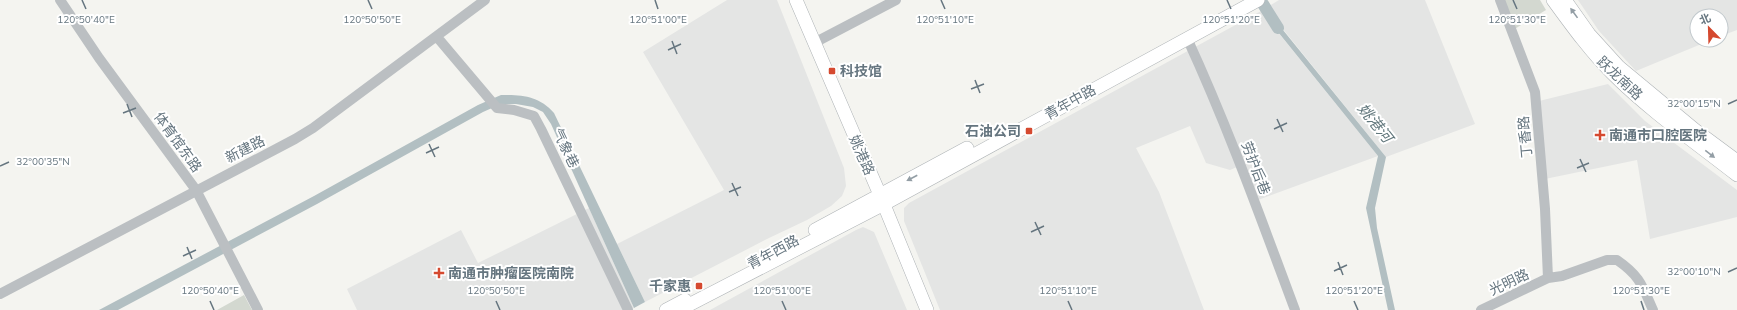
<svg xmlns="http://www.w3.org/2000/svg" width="1737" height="310" font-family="Mulish,'Noto Sans SC',sans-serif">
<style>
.built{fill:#e4e5e4}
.green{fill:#d3d8d0}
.water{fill:#b2bfc2}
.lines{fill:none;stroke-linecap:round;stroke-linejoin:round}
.river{stroke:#b2bfc2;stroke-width:12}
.major-casing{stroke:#aeb3b6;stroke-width:14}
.minor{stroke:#bbbfc2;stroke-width:10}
.major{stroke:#fff;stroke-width:13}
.oneway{fill:#939ea5}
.ticks{fill:none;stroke:#65757f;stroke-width:1.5}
.poi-dot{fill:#d5492f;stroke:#fff;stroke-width:1.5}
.labels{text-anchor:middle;stroke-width:4;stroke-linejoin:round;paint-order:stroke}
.poi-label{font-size:14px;font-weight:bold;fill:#65757f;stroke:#fff;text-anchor:start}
.street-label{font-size:14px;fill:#65757f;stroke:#fff}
.water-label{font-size:15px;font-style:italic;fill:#61777c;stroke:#fff}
.ticks-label{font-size:10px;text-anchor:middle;fill:#65757f;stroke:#fff;stroke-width:4;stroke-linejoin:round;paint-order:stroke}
</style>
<rect width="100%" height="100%" fill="#f4f4f0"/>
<path class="built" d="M727,0H777L844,168L846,186L842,196L831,206L807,220L769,238L645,302L617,244L724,190L643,52Z
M1279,0H1425L1475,124L1386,157L1266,8Z
M1578,0H1737V30L1721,36V16H1697V40H1711L1636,71L1599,31Z
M1261,11L1378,156L1258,200L1244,164L1230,170L1206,163L1190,126L1136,148L1159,192L1204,310H940L904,221V208L909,203Z
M1608,84L1645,121L1737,190V217L1650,239L1637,160L1540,180L1531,103Z
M589,208L634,308L630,310H357L347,289L461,230L478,263Z
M863,227L874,232L907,310H710L856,230Z"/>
<path class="green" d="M1502,0H1540L1546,10L1513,30Z
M244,295L252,310H217Z"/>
<path class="water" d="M1270,14L1386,157L1375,208L1377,228L1395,310H1388L1366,208L1378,156L1266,17Z
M501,95C523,95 539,96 554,113L645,302L634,308L551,124L543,112L533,107L516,104H501L483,112L317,204L118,310H99L314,196L478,105Z"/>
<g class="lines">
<path class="river" d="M1263,4L1278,28"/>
<g class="major-casing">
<path id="major" d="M796,0L880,195L927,310
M1553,0C1572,26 1590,51 1612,73C1650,111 1695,142 1737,175
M1565,0L1589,34L1619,67L1695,130L1737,161
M815,230L967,148
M666,310L685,300
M679,310L884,204L1258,0"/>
</g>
<path class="minor" d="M60,0L99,58L196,190L258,310
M1500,0L1535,92L1545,209L1548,278
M437,37L497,108L514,110L534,116L541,129L628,310
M1187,38C1228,127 1261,219 1295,310
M814,43L896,0
M0,294L295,139L313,128L485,0
M1481,310L1548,278L1562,276L1607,260H1617C1640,276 1642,285 1653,310"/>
<use href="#major" class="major"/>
</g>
<defs><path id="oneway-solid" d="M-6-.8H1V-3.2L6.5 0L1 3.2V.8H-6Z"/></defs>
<g class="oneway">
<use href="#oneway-solid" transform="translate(1574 13) rotate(-126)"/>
<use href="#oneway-solid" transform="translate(1710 154) rotate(38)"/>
<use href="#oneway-solid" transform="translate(912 178) rotate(152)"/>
</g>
<path class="ticks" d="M82,0L86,9M368,0L372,9M655,0L658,9M941,0L945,9M1227,0L1231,9M1513,0L1517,9M672,41L677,54M668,50L681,44M975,80L980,93M971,89L984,84M127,104L132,117M1728,104L1737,100M123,113L136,108M1277,119L1283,132M1274,129L1287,123M429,144L435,157M426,153L439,147M1580,159L1586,172M0,166L9,162M1577,168L1589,163M732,183L738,196M729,192L741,187M1035,222L1041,235M1031,232L1044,226M187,247L192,259M183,256L196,250M1338,262L1343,275M1334,271L1347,265M1728,272L1737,268M210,301L214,310M496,301L500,310M782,301L786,310M1068,301L1072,310M1354,301L1358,310M1641,301L1644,310"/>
<g class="poi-dot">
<rect x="828" y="67" width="8" height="8" rx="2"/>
<rect x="1025" y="127" width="8" height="8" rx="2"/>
<path d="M1598 129h4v4h4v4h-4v4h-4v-4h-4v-4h4z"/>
<path d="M437 267h4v4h4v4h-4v4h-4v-4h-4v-4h4z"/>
<rect x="695" y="282" width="8" height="8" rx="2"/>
</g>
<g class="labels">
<g class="poi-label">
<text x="840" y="76">科技馆</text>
<text x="1021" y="136" text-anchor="end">石油公司</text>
<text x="1609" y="140">南通市口腔医院</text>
<text x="448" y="278">南通市肿瘤医院南院</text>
<text x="691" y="291" text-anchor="end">千家惠</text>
</g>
<g class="street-label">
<text transform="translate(1620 78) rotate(43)" y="5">跃龙南路</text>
<text transform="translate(1070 102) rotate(-29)" y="5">青年中路</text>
<text transform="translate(1525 137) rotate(-95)" y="5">丁香路</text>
<text transform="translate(178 142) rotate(54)" y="5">体育馆东路</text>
<text transform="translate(566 148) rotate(64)" y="5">气象巷</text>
<text transform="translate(245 149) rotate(-27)" y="5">新建路</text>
<text transform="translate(862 155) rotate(66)" y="5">姚港路</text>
<text transform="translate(1256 168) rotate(69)" y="5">劳护后巷</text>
<text transform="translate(773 252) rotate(-28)" y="5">青年西路</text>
<text transform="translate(1509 282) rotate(-25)" y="5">光明路</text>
</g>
<g class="water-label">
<text transform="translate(1375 123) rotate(51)" y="5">姚港河</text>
</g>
</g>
<g class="ticks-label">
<text x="86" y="23">120°50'40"E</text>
<text x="372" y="23">120°50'50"E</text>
<text x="658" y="23">120°51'00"E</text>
<text x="945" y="23">120°51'10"E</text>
<text x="1231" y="23">120°51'20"E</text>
<text x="1517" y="23">120°51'30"E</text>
<text x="1694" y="107">32°00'15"N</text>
<text x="43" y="165">32°00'35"N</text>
<text x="1694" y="275">32°00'10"N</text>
<text x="210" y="294">120°50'40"E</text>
<text x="496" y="294">120°50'50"E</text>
<text x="782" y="294">120°51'00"E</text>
<text x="1068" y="294">120°51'10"E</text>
<text x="1354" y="294">120°51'20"E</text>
<text x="1641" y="294">120°51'30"E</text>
</g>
<g transform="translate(1709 28) rotate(337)"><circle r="19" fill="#ffffff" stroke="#c1c8cc"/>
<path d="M0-3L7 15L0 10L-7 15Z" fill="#d5492f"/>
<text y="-6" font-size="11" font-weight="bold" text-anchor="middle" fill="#65757f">北</text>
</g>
</svg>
